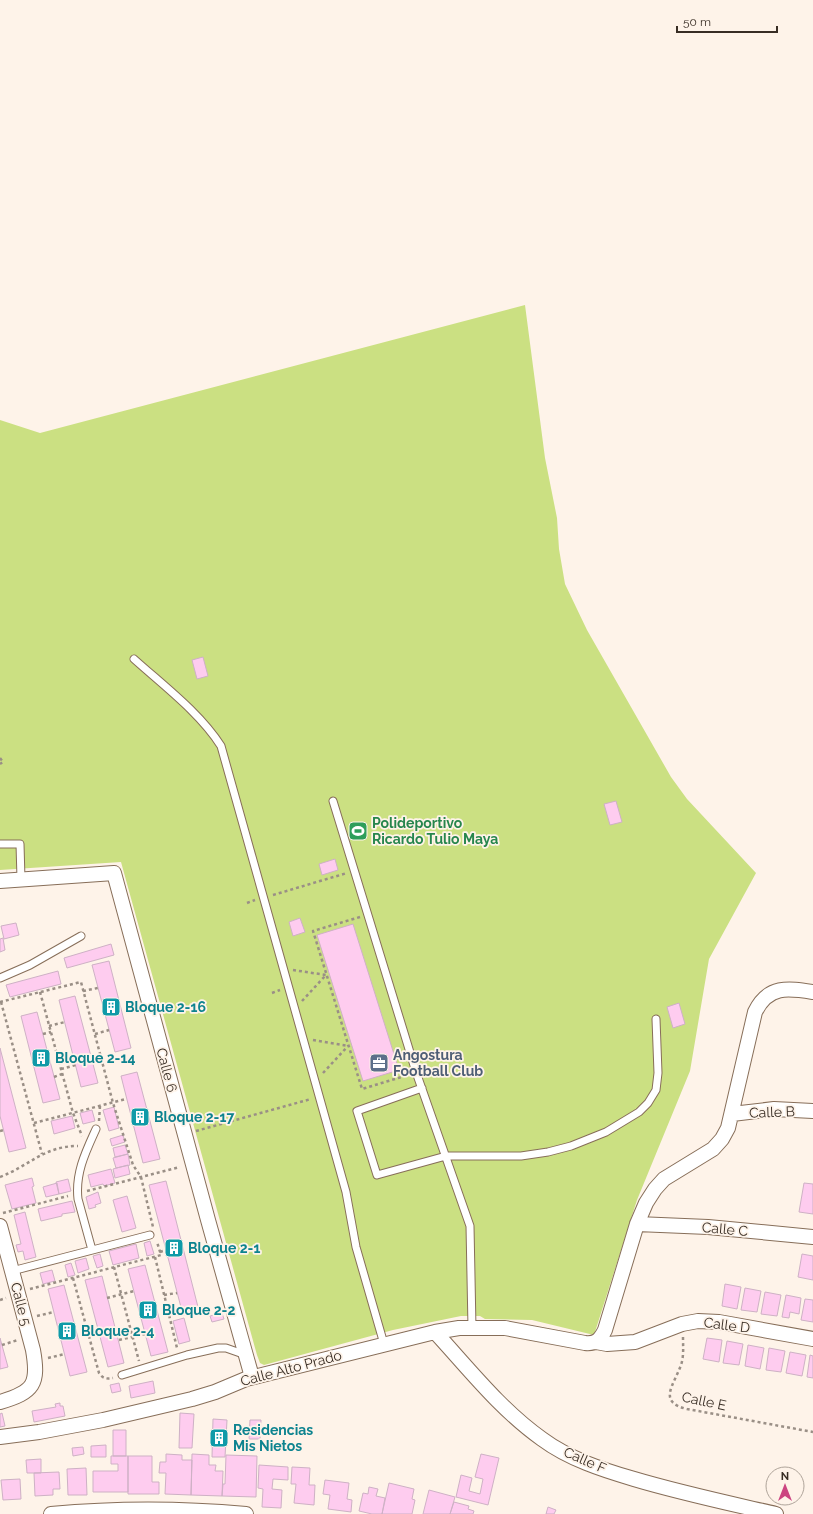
<svg xmlns="http://www.w3.org/2000/svg" width="813" height="1514" font-family="Raleway,sans-serif">
<style>
.grass{fill:#cbe082}
.building{fill:#feccef;stroke:#ceb1c5}
.lines{fill:none;stroke-linecap:round;stroke-linejoin:round}
.lane-casing{stroke:#876e59;stroke-width:9}
.street-casing{stroke:#876e59;stroke-width:16}
.path{stroke:#9a8f86;stroke-width:2.5;stroke-dasharray:3 3;stroke-linecap:butt}
.lane{stroke:#fff;stroke-width:7}
.street{stroke:#fff;stroke-width:14}
.labels{text-anchor:middle;stroke-width:3.5;stroke-linejoin:round;paint-order:stroke}
.leisure-label{font-size:14px;font-weight:bold;fill:#27864d;stroke:#fef3e9;text-anchor:start}
.culture-label{font-size:14px;font-weight:bold;fill:#0d838f;stroke:#fef3e9;text-anchor:start}
.service-label{font-size:14px;font-weight:bold;fill:#4e5e75;stroke:#fef3e9;text-anchor:start}
.street-label{font-size:14px;fill:#382d24;stroke:#fef3e9}
</style>
<rect width="100%" height="100%" fill="#fef3e9"/>
<path class="grass" d="M525,305L545,458L557,518L559,549L565,584L587,630L671,777L687,799L756,873L709,959L690,1071L637,1200L594,1335L532,1320L485,1319L480,1316H461L393,1330L264,1365L260,1363L257,1355L121,862L0,870V420L40,433Z"/>
<path class="building" d="M203,657L208,676L197,679L192,660Z
M616,801L622,822L610,825L604,804Z
M335,859L338,870L322,875L319,864Z
M300,918L305,932L293,936L289,922Z
M16,923L19,935L4,939L1,926Z
M353,924L399,1070L363,1081L317,935Z
M3,938L5,950L0,952V939Z
M111,944L114,955L67,968L64,958Z
M109,961L131,1048L115,1052L92,965Z
M58,971L61,984L10,997L6,985Z
M75,996L98,1083L81,1087L59,1000Z
M679,1003L685,1024L673,1028L667,1007Z
M37,1012L60,1099L43,1103L21,1016Z
M0,1048L26,1148L9,1152L0,1116Z
M137,1072L160,1159L143,1163L121,1076Z
M114,1107L119,1128L109,1131L103,1110Z
M92,1110L95,1121L83,1124L80,1113Z
M72,1116L75,1128L54,1134L51,1121Z
M123,1135L125,1142L112,1146L110,1139Z
M125,1145L128,1154L115,1157L113,1148Z
M128,1154L130,1165L116,1168L113,1158Z
M128,1165L130,1174L115,1178L113,1169Z
M111,1169L115,1183L104,1186L103,1184L91,1187L88,1175Z
M32,1178L34,1186L32,1187L36,1203L12,1209L5,1185Z
M68,1179L71,1191L59,1194L56,1182Z
M166,1181L199,1311L183,1315L149,1185Z
M57,1183L59,1194L46,1197L43,1187Z
M804,1183L813,1184V1214L799,1212Z
M98,1192L101,1203L95,1205L96,1207L89,1209L86,1197Z
M127,1196L136,1228L122,1232L113,1200Z
M72,1201L75,1212L62,1214V1216L41,1221L38,1209Z
M25,1212L36,1257L25,1260L23,1251L18,1252L16,1245L21,1244L14,1215Z
M150,1241L154,1254L147,1256L144,1243Z
M136,1244L139,1258L113,1265L109,1251Z
M100,1254L103,1266L97,1268L93,1256Z
M802,1254L813,1256V1280L798,1277Z
M86,1258L89,1269L78,1273L75,1261Z
M71,1263L75,1275L68,1277L65,1265Z
M145,1265L168,1352L151,1356L128,1269Z
M52,1270L55,1281L43,1284L40,1273Z
M102,1276L124,1363L108,1367L85,1280Z
M725,1284L741,1287L737,1309L722,1306Z
M64,1285L87,1372L70,1376L48,1289Z
M745,1288L761,1291L757,1312L741,1310Z
M765,1292L781,1295L777,1316L761,1314Z
M786,1295L801,1298L799,1314L790,1312L789,1318L782,1317Z
M805,1299L813,1300V1322L801,1320Z
M222,1313L224,1319L212,1322L210,1316Z
M184,1318L190,1341L179,1344L173,1321Z
M0,1338L8,1367L0,1369Z
M707,1338L722,1340L719,1362L703,1359Z
M727,1341L743,1344L739,1365L723,1363Z
M748,1345L764,1348L760,1369L745,1366Z
M769,1348L785,1351L781,1372L766,1370Z
M790,1352L806,1355L802,1376L786,1373Z
M810,1355L813,1356V1378L807,1377Z
M153,1381L155,1393L131,1398L129,1386Z
M119,1383L121,1391L112,1393L110,1385Z
M60,1403V1406H63L65,1416L34,1422L32,1411L56,1407L55,1404Z
M2,1413L5,1426L0,1427V1414Z
M180,1413L194,1414L192,1448H179Z
M213,1419L227,1420L225,1457H212Z
M250,1420H261L260,1439H249Z
M113,1430H126V1456H113Z
M106,1445V1457H91V1446Z
M83,1447L84,1454L73,1456L72,1448Z
M166,1454L182,1455V1460H192L191,1495L165,1494L166,1473H159L160,1462H166Z
M192,1454L209,1455V1465H216L215,1471H223L222,1496L191,1495Z
M481,1454L499,1458L488,1505L456,1497L461,1475L472,1478L469,1491L480,1494L483,1479L475,1477Z
M226,1455L257,1456L256,1497L222,1496L223,1484H225Z
M111,1456H128V1492H93V1471H118V1464H111Z
M128,1456H152V1482H159V1494H128Z
M41,1459V1473H27L26,1460Z
M259,1465L288,1467V1480L273,1479L272,1489L282,1490L281,1508L262,1507L263,1489L258,1488Z
M292,1467L310,1468L309,1485H315L314,1505L294,1503L296,1484H291Z
M86,1468L87,1495H68L67,1469Z
M59,1472L60,1489H53V1495L35,1496L34,1473Z
M20,1479L21,1499L3,1500L1,1480Z
M325,1480L349,1483L347,1499L352,1500L351,1512L328,1509L330,1495L323,1494Z
M389,1483L414,1489L412,1499L415,1500L412,1514H382Z
M369,1487L378,1489L376,1496L385,1498L382,1514H372L359,1511L363,1493L368,1494Z
M429,1490L455,1497L450,1514H423Z
M454,1502L469,1506L468,1509L474,1511L473,1514H450Z
M548,1507L556,1510L554,1514H546Z"/>
<g class="lines">
<g class="lane-casing">
<path id="lane" d="M134,659C164,686 200,713 221,746L346,1192L356,1247L384,1344
M333,801L416,1072L470,1226L472,1328
M0,844H20L21,879
M0,978L30,965L81,936
M422,1088L357,1111L377,1175L446,1156H521L548,1152L571,1146L606,1132L639,1112L648,1103L656,1090L658,1073L656,1019
M92,1250L78,1199C75,1173 86,1151 96,1129
M12,1271L150,1235
M122,1375L187,1355L218,1348H226L246,1355"/>
</g>
<g class="street-casing">
<path id="street" d="M0,881L114,873L208,1220L252,1377
M732,1114L774,1109L813,1111
M637,1224L708,1227L813,1237
M0,1226L33,1350C39,1384 34,1392 0,1402
M435,1332C469,1369 501,1410 542,1439C569,1459 603,1470 634,1479C681,1493 728,1503 776,1514
M596,1342L607,1344L635,1342L682,1324L698,1321L719,1322L813,1339
M0,1437L39,1432L103,1420L192,1399L215,1392L246,1379L435,1332L459,1328H505L585,1343C596,1344 600,1340 605,1330L637,1224L646,1203L655,1189L664,1179L713,1149L722,1139L728,1128L755,1012C768,985 788,988 813,992
M51,1514C115,1508 181,1508 246,1514"/>
</g>
<path class="path" d="M0,758L3,762L0,764
M273,895L347,873
M247,903L255,900
M360,917L313,931L362,1089L408,1075
M293,970L326,975
M83,991L98,988
M40,992L73,1113L82,1136
M272,993L280,990
M302,1001L326,975
M0,1002L81,982L113,1103L133,1165L141,1177L153,1227
M1,1002L42,1154
M49,1026L65,1022
M43,1034L51,1032
M95,1034L109,1030
M313,1040L348,1046
M61,1069L76,1065
M323,1073L348,1046
M54,1077L62,1074
M99,1121L100,1106
M34,1123L126,1099
M0,1131L4,1130
M196,1131L311,1099
M0,1177C29,1166 44,1146 78,1146
M87,1191L180,1167
M3,1213L68,1196
M160,1252L166,1250
M155,1257L177,1348
M114,1267L139,1361
M73,1278L99,1373C103,1379 107,1379 113,1378
M30,1289L161,1255L157,1242
M164,1295L177,1293
M107,1298L134,1291
M0,1300L6,1298
M37,1316L54,1312
M683,1337C683,1347 684,1356 681,1365C674,1385 657,1402 687,1409L813,1432
M119,1340L145,1334
M2,1345L18,1340
M48,1358L65,1354"/>
<use href="#lane" class="lane"/>
<use href="#street" class="street"/>
</g>
<defs>
<g id="stadium-square" transform="scale(1)"><rect x="-9" y="-9" width="18" height="18" rx="4" fill="#2e9e5b" stroke="#fef3e9"/><path d="M0-5a6.5 5 0 1 0 0 10a6.5 5 0 1 0 0-10ZM-3.5-1.8h7v3.6h-7Z" fill="#fff"/></g>
<g id="building-square" transform="scale(1)"><rect x="-9" y="-9" width="18" height="18" rx="4" fill="#0f9aa8" stroke="#fef3e9"/><path d="M-4-6H4V6H1V3H-1V6H-4ZM-2.5-4.3h1.7v1.8h-1.7ZM.8-4.3h1.7v1.8H.8ZM-2.5-1h1.7V.8h-1.7ZM.8-1h1.7V.8H.8Z" fill="#fff"/></g>
<g id="office-square" transform="scale(1)"><rect x="-9" y="-9" width="18" height="18" rx="4" fill="#5c6f8a" stroke="#fef3e9"/><path d="M-6-3h4V-5.5h4V-3h4V5H-6ZM-1-4.5V-3h2v-1.5ZM-6 0V1H6V0Z" fill="#fff"/></g>
</defs>
<g fill-rule="evenodd">
<use href="#stadium-square" x="358" y="831"/>
<use href="#building-square" x="111" y="1007"/>
<use href="#building-square" x="41" y="1058"/>
<use href="#office-square" x="379" y="1063"/>
<use href="#building-square" x="140" y="1117"/>
<use href="#building-square" x="174" y="1248"/>
<use href="#building-square" x="148" y="1310"/>
<use href="#building-square" x="67" y="1331"/>
<use href="#building-square" x="219" y="1438"/>
</g>
<g class="labels">
<g class="leisure-label">
<text x="372" y="828">Polideportivo<tspan x="372" dy="16">Ricardo Tulio Maya</tspan></text>
</g>
<g class="culture-label">
<text x="125" y="1012">Bloque 2-16</text>
<text x="55" y="1063">Bloque 2-14</text>
<text x="154" y="1122">Bloque 2-17</text>
<text x="188" y="1253">Bloque 2-1</text>
<text x="162" y="1315">Bloque 2-2</text>
<text x="81" y="1336">Bloque 2-4</text>
<text x="233" y="1435">Residencias<tspan x="233" dy="16">Mis Nietos</tspan></text>
</g>
<g class="service-label">
<text x="393" y="1060">Angostura<tspan x="393" dy="16">Football Club</tspan></text>
</g>
<g class="street-label">
<text transform="translate(167 1070) rotate(75)" y="5">Calle 6</text>
<text transform="translate(772 1112) rotate(-2)" y="5">Calle B</text>
<text transform="translate(725 1229) rotate(5)" y="5">Calle C</text>
<text transform="translate(21 1304) rotate(75)" y="5">Calle 5</text>
<text transform="translate(727 1325) rotate(7)" y="5">Calle D</text>
<text transform="translate(291 1368) rotate(-15)" y="5">Calle Alto Prado</text>
<text transform="translate(704 1401) rotate(12)" y="5">Calle E</text>
<text transform="translate(585 1460) rotate(24)" y="5">Calle F</text>
</g>
</g>
<g transform="translate(785 1486)"><circle r="19" fill="#fef3e9" stroke="#afa49a"/>
<path d="M0-3L7 15L0 10L-7 15Z" fill="#cc4481"/>
<text y="-6" font-size="11" font-weight="bold" text-anchor="middle" fill="#382d24">N</text>
</g>
<path d="M677 26v6h100v-6" fill="none" stroke="#382d24" stroke-width="2"/>
<text x="683" y="26" font-size="12" fill="#382d24" stroke="#fef3e9" stroke-width="3" paint-order="stroke">50 m</text>
</svg>
